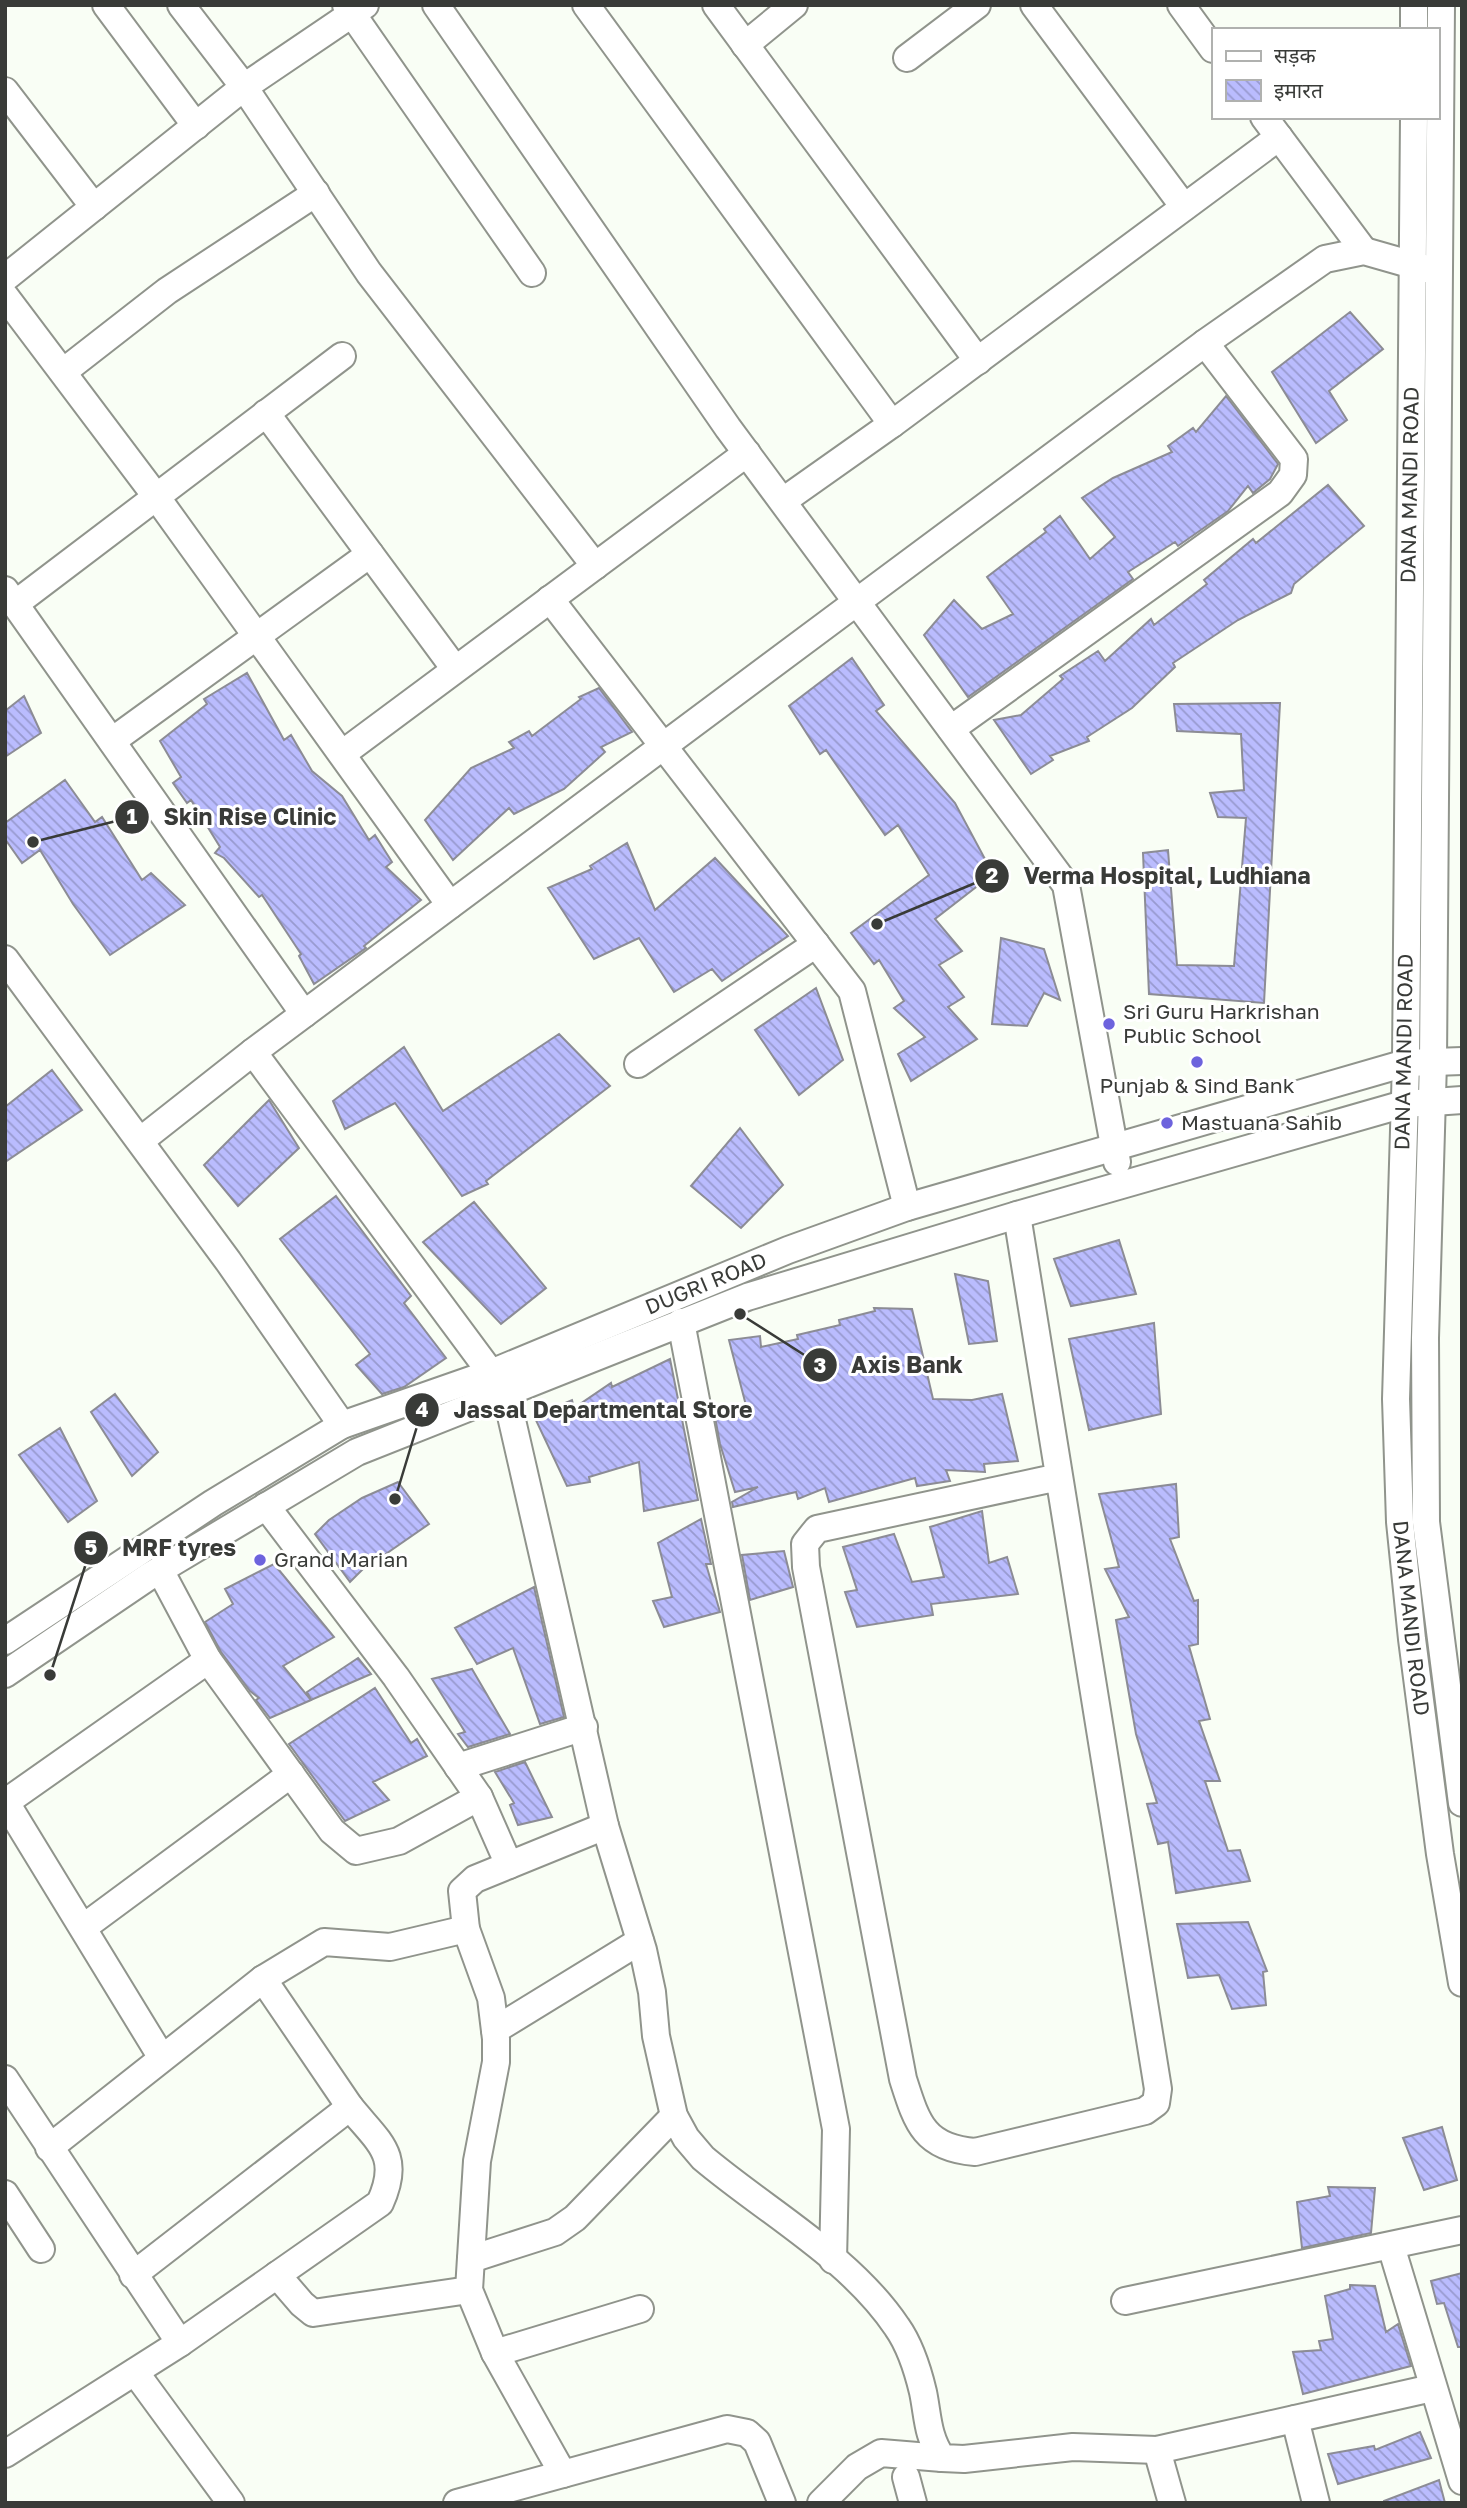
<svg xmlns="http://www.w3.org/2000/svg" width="1467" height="2508" font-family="'Golos Text','Noto Sans Devanagari',sans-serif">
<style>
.building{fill:url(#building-back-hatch);stroke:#8c8c95;stroke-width:2}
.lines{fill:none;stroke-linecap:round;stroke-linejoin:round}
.minor-casing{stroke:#90948c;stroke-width:30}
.minor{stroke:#fff;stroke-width:26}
.poi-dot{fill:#6d63dd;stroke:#fff;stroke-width:2.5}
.labels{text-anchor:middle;stroke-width:6;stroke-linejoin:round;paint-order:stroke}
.street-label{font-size:21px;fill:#393b38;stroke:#fff}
.poi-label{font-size:21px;fill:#393b38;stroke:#fff;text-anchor:start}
.leader{fill:none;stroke:#393b38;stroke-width:2.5}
.callout-dot{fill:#393b38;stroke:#fff;stroke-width:2.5}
.mark-label{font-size:21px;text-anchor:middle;font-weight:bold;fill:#fff}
.callout-label{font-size:23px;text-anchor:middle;font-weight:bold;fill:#393b38;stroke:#fff;stroke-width:6;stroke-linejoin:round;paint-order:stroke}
</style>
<defs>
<pattern id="building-back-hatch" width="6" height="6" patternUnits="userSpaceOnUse" patternTransform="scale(1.75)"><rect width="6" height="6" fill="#babcfe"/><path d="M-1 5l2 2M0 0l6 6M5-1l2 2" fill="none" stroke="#989acf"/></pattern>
</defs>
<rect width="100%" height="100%" fill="#f9fef5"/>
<path class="building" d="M1350,312L1383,349L1329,391L1347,420L1316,443L1272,372Z
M1226,396L1278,464L1270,479L1253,493L1248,486L1228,511L1178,546L1175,542L1128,572L1133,579L968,697L924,635L954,600L982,629L1013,614L987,577L1046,532L1044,529L1060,516L1090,559L1115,537L1082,498L1113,478L1172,452L1168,446L1193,428L1196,432Z
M1328,485L1364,526L1294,584L1291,593L1238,620L1173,663L1175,667L1132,708L1087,737L1089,741L1050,756L1053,760L1031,774L994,720L1021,715L1063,679L1060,676L1098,651L1105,661L1151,619L1154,625L1207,584L1204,580L1253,539L1256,543Z
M852,658L884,705L876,711L955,803L993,874L935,919L962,951L939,965L964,997L948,1007L977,1039L911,1081L898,1054L925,1037L894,1008L904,1001L879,960L874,964L851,933L929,875L898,825L885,835L826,750L820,754L789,706Z
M247,673L284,740L291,735L312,771L342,796L369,840L375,835L392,862L386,867L421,900L364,946L366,948L314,984L299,956L301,954L262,895L259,897L224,858L215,853L220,847L191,800L187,803L173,783L181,777L160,741L207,704L204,699Z
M599,688L632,732L601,747L605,752L564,789L514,814L509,808L453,860L425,820L471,768L514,748L509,742L529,731L532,736L581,699L579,697Z
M24,696L41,733L5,757V711Z
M1280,703L1264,1003L1149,994L1143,853L1168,850L1177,965L1234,966L1246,818L1218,817L1210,793L1244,790L1241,734L1177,731L1174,704Z
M65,780L95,822L102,817L142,880L151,873L185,905L110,955L73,904L40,850L22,863L5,839V823Z
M627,843L655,910L715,858L788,936L722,981L712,969L674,992L639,938L594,959L548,888L592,869L590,866Z
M1001,938L1044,949L1060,1000L1044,993L1027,1026L992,1024Z
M816,988L843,1060L799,1095L755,1030Z
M559,1034L610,1086L486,1181L488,1184L462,1196L395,1103L345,1129L333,1101L404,1047L443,1111Z
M52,1070L82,1110L5,1162V1107Z
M269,1100L299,1148L238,1206L204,1165Z
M740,1128L783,1185L741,1228L691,1186Z
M336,1196L411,1296L404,1303L446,1358L404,1387L382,1394L356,1365L370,1354L280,1239Z
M474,1202L546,1288L501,1324L423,1242Z
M1119,1240L1136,1294L1071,1306L1054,1259Z
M955,1274L988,1281L997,1341L969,1344Z
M874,1308L912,1309L933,1399L972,1400L1002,1394L1018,1461L984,1464L985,1472L946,1470L950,1481L917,1486L915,1478L829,1502L825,1488L798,1499L796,1492L733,1507L732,1502L758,1487L735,1492L720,1444L715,1417H749L729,1340L760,1336L761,1347L798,1339L797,1335L840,1325L839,1320L875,1311Z
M1154,1323L1161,1414L1089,1430L1069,1339Z
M670,1359L698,1500L644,1511L639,1462L589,1477L590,1482L567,1486L534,1416L572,1400L574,1408L611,1383L612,1387Z
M115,1394L158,1452L132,1476L91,1412Z
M60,1428L97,1501L68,1522L19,1455Z
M398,1482L429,1524L380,1558L377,1555L350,1582L315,1534L329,1520L362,1498Z
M1176,1484L1179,1537L1170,1539L1194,1601L1198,1600V1644L1189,1646L1210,1719L1199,1721L1220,1781H1205L1228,1851L1240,1850L1250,1881L1176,1893L1168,1842L1158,1844L1147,1804L1157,1803L1136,1734L1116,1620L1129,1617L1105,1569L1119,1567L1099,1494Z
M982,1511L989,1563L1007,1557L1018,1594L931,1604L933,1615L857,1627L845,1592L857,1590L843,1547L894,1534L912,1582L944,1577L930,1527Z
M701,1519L711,1564H706L720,1612L664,1627L653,1601L672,1597L658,1543Z
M784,1551L793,1587L750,1600L742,1555Z
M274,1564L334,1637L283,1666L311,1700L270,1718L256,1700L259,1698L250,1691L221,1652L205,1622L233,1604L225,1589Z
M534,1587L564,1717L540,1724L513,1648L477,1664L455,1628Z
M358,1658L371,1674L311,1700L307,1692Z
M472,1669L510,1734L468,1747L458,1734L465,1732L432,1679Z
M375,1688L411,1743L417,1739L427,1756L373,1782L389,1800L345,1821L289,1744Z
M525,1762L552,1817L518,1825L510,1805L514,1803L495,1772Z
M1248,1922L1267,1971L1263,1972L1266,2005L1232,2009L1219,1975L1188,1978L1177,1924Z
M1442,2127L1457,2180L1424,2190L1403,2138Z
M1328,2187L1375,2188L1371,2233L1302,2248L1297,2202L1330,2196Z
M1462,2273V2347H1458L1444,2303L1437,2304L1431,2281Z
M1350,2285L1375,2286L1386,2332L1398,2324L1411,2366L1303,2394L1293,2352L1321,2350L1319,2341L1333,2339L1325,2296L1350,2289Z
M1420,2432L1431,2458L1338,2484L1328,2454L1374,2446L1375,2450Z
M1439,2480L1445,2503H1384V2501Z"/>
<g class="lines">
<g class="minor-casing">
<g id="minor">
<path d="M106,5L196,126"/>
<path d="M181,5L244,87L369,273L595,566"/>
<path d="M346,5L532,273"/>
<path d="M436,5L728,428L1066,885L1117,1162"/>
<path d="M586,5L892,424L783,501"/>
<path d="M716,5L978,361"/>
<path d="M1034,5L1184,207"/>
<path d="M1181,5L1213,49"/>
<path d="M1441,5L1433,1062L1425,1338L1426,1522L1462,1803"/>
<path d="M1414,30V5"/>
<path d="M745,45L794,5"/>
<path d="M907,58L977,5"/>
<path d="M5,91L94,207"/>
<path d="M1264,117L1364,251"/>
<path id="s1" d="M1414,117L1406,1063L1396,1399L1400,1522L1412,1639L1440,1854L1462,1983"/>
<path d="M5,278L244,87L365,5"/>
<path d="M5,296L155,495L450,905"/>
<path d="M63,372L167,291L316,193"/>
<path d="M266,413L455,669"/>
<path d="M892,424L1279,137"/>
<path d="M5,590L304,1014"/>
<path d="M550,599L852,991L907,1207"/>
<path d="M15,604L342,356"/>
<path d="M951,729L1280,493L1293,475L1294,459L1205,343"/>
<path d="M112,741L370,554"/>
<path d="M342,754L747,453"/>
<path d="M5,959L228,1261L342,1425"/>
<path d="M253,1052L491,1373"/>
<path d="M638,1064L816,944"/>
<path d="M140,1141L253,1052L858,601L1205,343L1325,259L1364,251L1427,269"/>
<path d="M1017,1215L1158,2089L1156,2103L1145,2111L975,2152C924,2148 917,2123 903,2079L806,1567L805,1544L817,1529L1059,1477"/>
<path d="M681,1322L836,2129L833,2260"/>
<path d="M506,1394L605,1826L643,1950L652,1992L656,2036L674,2116L686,2138L703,2158C767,2212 850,2257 897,2327C909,2344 918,2371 923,2392C928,2416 927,2436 942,2458L964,2459L1073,2447L1157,2450L1432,2388"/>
<path d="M266,1506L396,1677L479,1797L509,1865"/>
<path d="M160,1570L208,1660"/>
<path id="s2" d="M5,1641L213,1503L342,1425L491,1373L788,1250L907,1207L1406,1063L1462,1061"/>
<path d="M5,1674L148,1577L357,1452L747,1297L1017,1215L1404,1104L1462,1100"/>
<path d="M458,1767L584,1727"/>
<path d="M5,1801L162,2058"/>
<path d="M6,1802L208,1660L332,1831L356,1851L399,1841L479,1797"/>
<path d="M84,1927L291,1774"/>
<path d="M263,1979L350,2107"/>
<path d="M495,2030L640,1941"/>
<path d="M5,2079L180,2343L5,2454"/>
<path d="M49,2148L263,1979L324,1942L390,1947L466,1929"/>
<path d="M5,2194L41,2249"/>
<path d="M1391,2246L1462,2481"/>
<path d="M471,2259L555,2232L575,2218L674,2116"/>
<path d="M133,2275L350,2107C379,2143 402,2155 380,2203L180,2343"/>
<path d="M277,2275L302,2304L313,2313L469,2290"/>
<path d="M1125,2301L1462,2230"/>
<path d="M495,2353L640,2309"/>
<path d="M135,2372L231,2503"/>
<path d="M1295,2419L1316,2503"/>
<path d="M1157,2450L1172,2503"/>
<path d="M563,2474L495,2353L469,2290L477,2161L496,2062V2039L491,1998L466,1929L462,1891L475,1879L605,1826"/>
<path d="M906,2477L913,2503"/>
<path d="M457,2503L727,2429L747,2433L757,2442L782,2503"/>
<path d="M821,2503L857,2467L881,2453L942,2458"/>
</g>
</g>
<use href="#minor" class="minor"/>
</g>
<g class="poi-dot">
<circle cx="1109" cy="1024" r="7"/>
<circle cx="1197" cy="1062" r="7"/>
<circle cx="1167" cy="1123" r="7"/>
<circle cx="260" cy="1560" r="7"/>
</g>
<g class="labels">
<g class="street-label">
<text transform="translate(1410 485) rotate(-89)" y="7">DANA MANDI ROAD</text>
<text transform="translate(1404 1052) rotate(-89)" y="7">DANA MANDI ROAD</text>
<text dy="7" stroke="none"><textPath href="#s2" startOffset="791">DUGRI ROAD</textPath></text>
<text dy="7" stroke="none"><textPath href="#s1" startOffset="1502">DANA MANDI ROAD</textPath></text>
</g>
<g class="poi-label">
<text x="1123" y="1019">Sri Guru Harkrishan<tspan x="1123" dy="24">Public School</tspan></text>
<text x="1197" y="1093" text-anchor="middle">Punjab &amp; Sind Bank</text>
<text x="1181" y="1130">Mastuana Sahib</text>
<text x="274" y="1567">Grand Marian</text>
</g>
</g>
<path class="leader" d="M33 842L132 817M877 924L992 876M740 1314L820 1365M395 1499L422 1410M50 1675L91 1548"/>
<g class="callout-dot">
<circle cx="33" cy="842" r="7"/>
<circle cx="877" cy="924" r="7"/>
<circle cx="740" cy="1314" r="7"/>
<circle cx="395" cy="1499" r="7"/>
<circle cx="50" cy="1675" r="7"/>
<circle cx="132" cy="817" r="18"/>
<circle cx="992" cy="876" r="18"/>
<circle cx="820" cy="1365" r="18"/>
<circle cx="422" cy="1410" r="18"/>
<circle cx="91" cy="1548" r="18"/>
</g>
<g class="mark-label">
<text x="132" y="824">1</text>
<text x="992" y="883">2</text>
<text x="820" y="1373">3</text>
<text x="422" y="1417">4</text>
<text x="91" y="1555">5</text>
</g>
<g class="callout-label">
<text x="250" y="825">Skin Rise Clinic</text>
<text x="1167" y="884">Verma Hospital, Ludhiana</text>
<text x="907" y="1373">Axis Bank</text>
<text x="603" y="1418">Jassal Departmental Store</text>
<text x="179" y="1556">MRF tyres</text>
</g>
<rect width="1467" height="2508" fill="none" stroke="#393b38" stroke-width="14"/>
<rect x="1212" y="28" width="228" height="91" fill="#ffffff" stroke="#b0b1af" stroke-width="2"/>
<rect x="1226" y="51" width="35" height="10" fill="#ffffff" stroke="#b0b1af" stroke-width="2"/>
<text x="1274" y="63" font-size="21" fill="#393b38">सड़क</text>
<rect x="1226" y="80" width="35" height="21" fill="url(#building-back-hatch)" stroke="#b0b1af" stroke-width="2"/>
<text x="1274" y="98" font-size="21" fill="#393b38">इमारत</text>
</svg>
